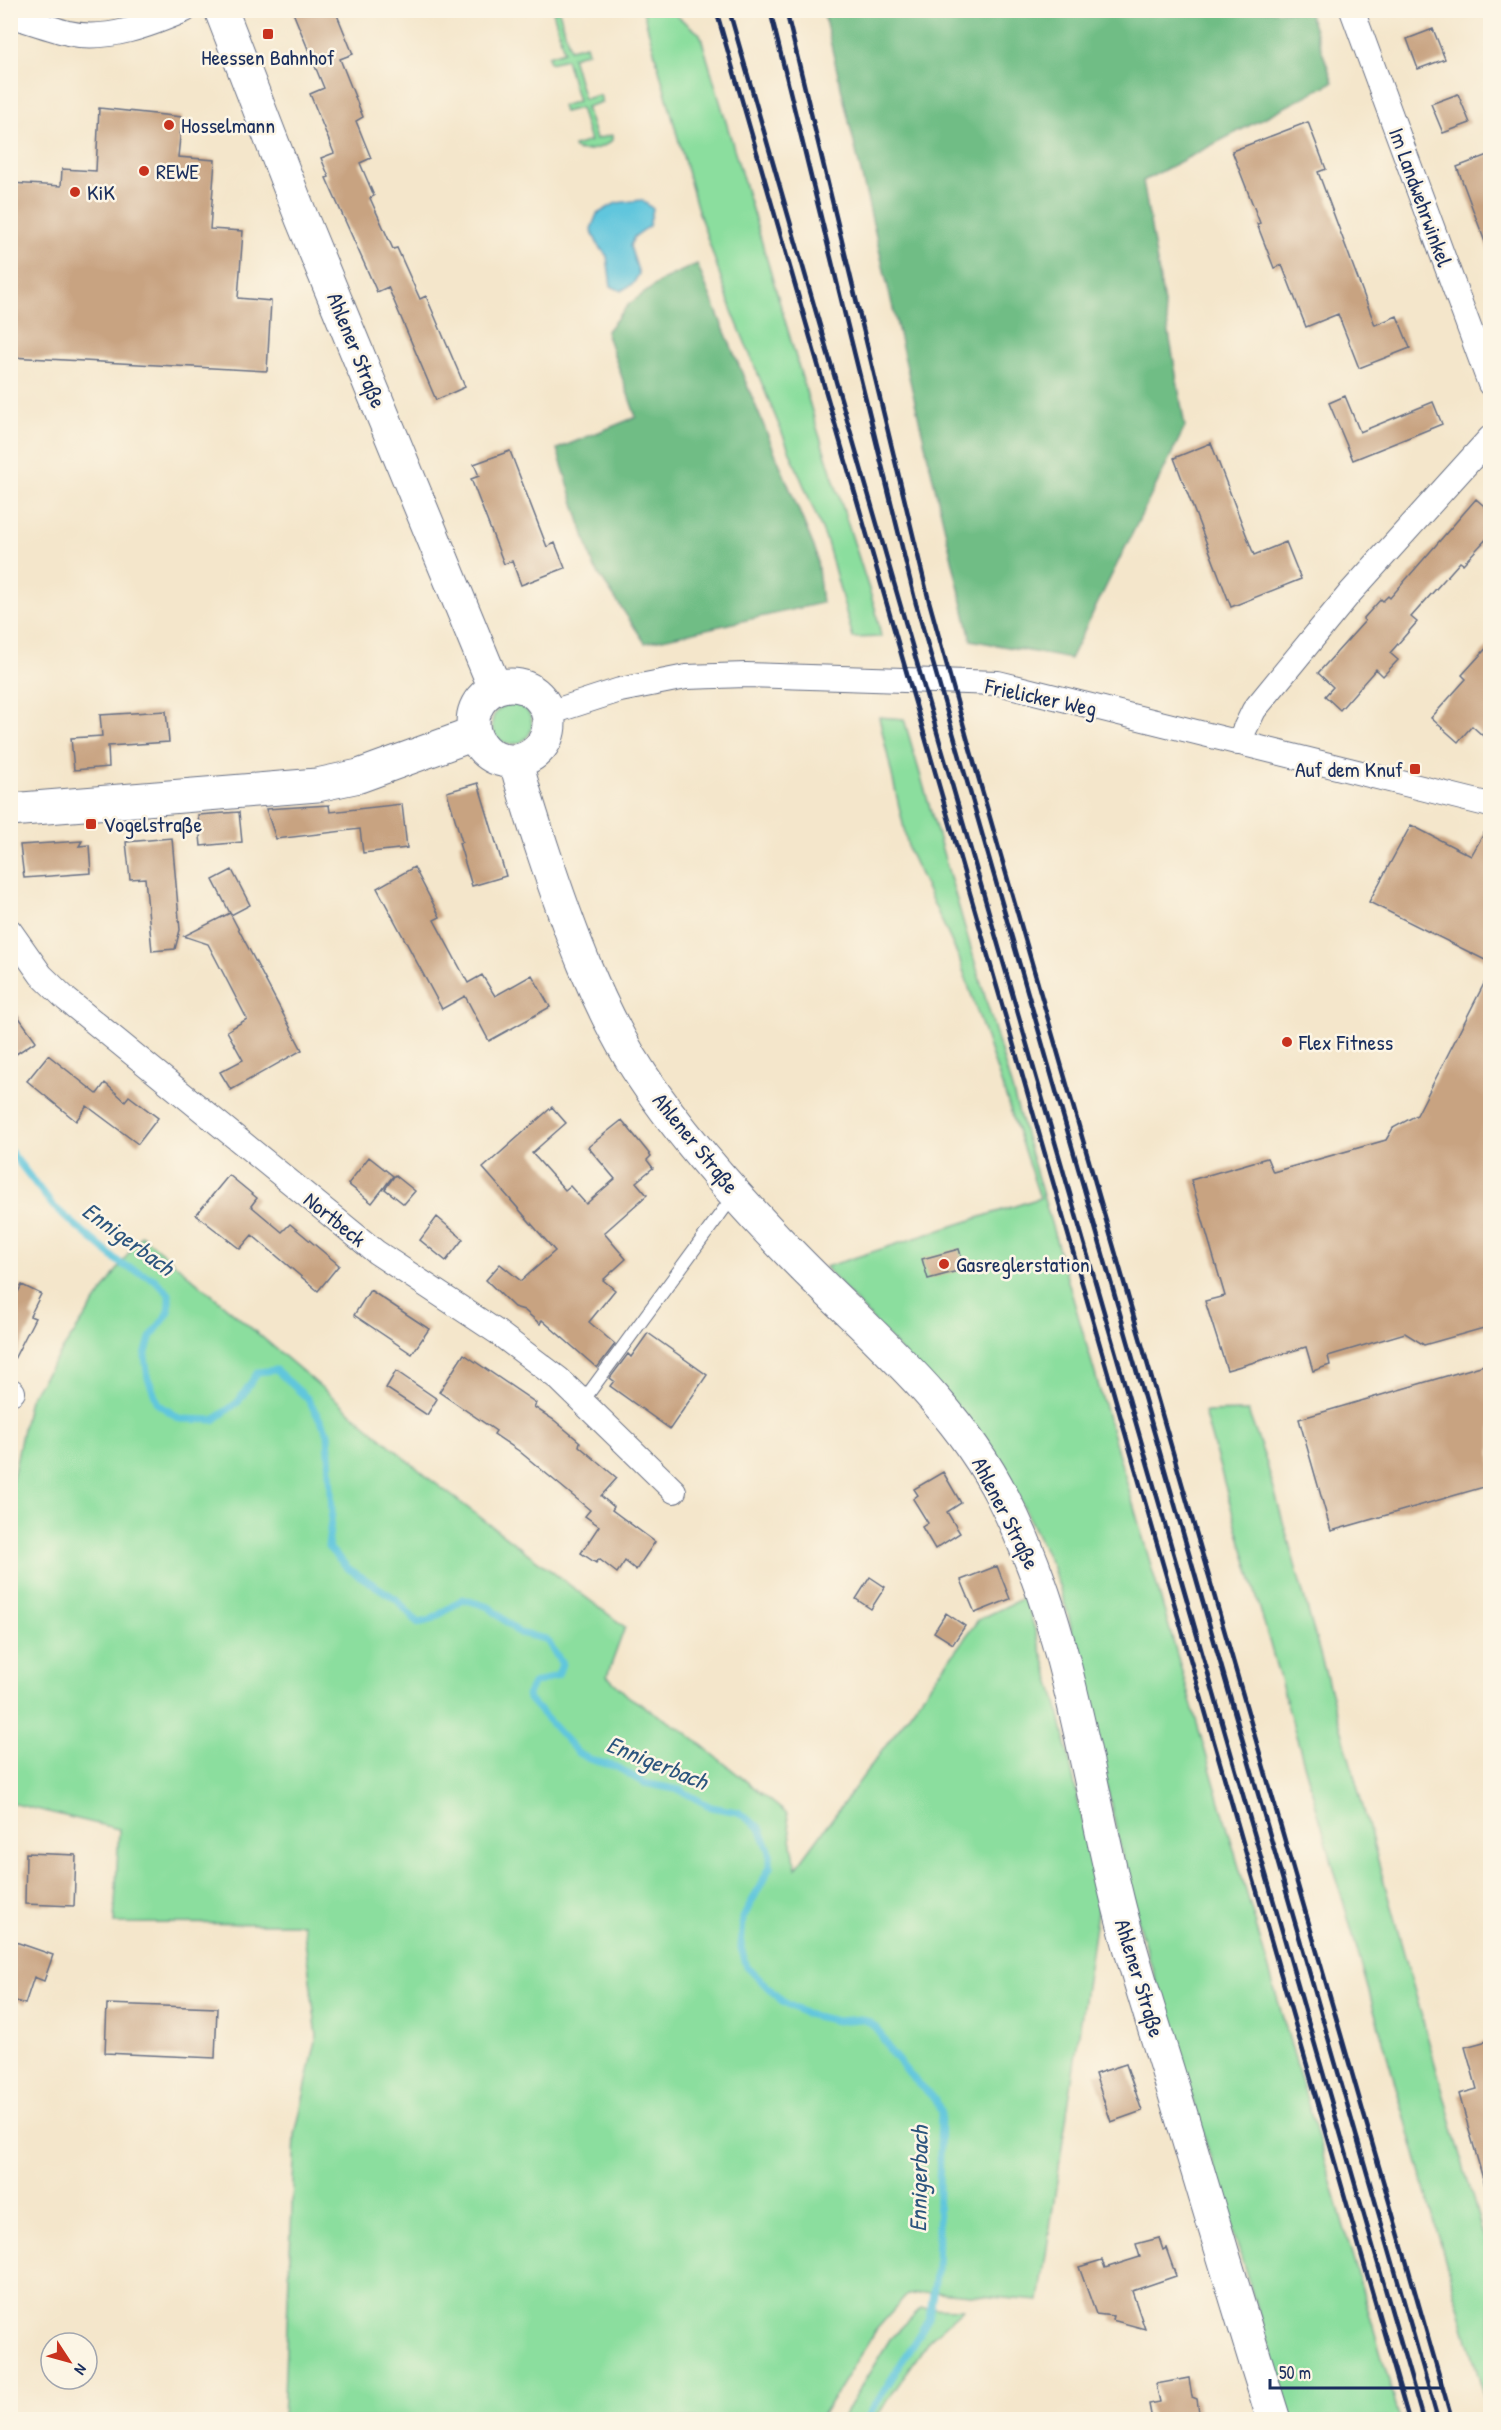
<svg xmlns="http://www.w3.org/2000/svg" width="1501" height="2430" font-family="'Patrick Hand',sans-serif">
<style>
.green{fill:#8bde9e;stroke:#53867e;stroke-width:1.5}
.forest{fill:#70bd85;stroke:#467672;stroke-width:1.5}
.water{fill:#60c6dd;stroke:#3e7a9e;stroke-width:1.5}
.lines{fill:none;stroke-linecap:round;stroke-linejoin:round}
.stream{stroke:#60c6dd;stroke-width:7}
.building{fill:#c8a381}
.lane-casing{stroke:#676f84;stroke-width:14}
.street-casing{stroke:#676f84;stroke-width:26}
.secondary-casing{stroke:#676f84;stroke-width:35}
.lane{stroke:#fff;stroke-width:12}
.street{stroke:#fff;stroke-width:24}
.secondary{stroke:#fff;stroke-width:33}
.rail{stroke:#1b2f5e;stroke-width:4.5}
.poi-dot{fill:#c8321e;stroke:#fcf5e5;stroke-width:2}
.labels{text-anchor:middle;stroke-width:5;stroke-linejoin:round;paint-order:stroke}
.poi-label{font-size:22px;fill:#1b2f5e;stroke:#fcf5e5;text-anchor:start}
.street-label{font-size:22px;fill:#1b2f5e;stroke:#fcf5e5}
.water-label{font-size:24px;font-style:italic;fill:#2c557e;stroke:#fcf5e5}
</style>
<rect width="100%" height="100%" fill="#fcf5e5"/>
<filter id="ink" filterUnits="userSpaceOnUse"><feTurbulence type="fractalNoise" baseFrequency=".0167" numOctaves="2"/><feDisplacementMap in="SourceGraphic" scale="12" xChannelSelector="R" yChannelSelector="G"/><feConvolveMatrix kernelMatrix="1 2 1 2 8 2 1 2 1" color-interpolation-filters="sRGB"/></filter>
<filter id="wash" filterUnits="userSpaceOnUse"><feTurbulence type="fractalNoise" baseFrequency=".008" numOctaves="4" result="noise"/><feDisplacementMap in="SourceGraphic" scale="24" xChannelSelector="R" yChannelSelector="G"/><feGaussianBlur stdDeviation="1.35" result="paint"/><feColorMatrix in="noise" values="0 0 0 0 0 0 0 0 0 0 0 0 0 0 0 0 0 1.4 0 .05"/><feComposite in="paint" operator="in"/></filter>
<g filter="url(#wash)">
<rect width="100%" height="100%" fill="#f4e6cb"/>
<path class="green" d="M553,11H559L570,49L586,45L588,52L572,57L584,99L600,95L602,102L586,107L596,139L612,135V140C606,147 584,154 575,149L574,146L590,141L580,108L564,112L562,106L578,101L566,59L550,63L548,56L564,51Z
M643,11H675L677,16L700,34L816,425L876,611L881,637L853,638L827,542L732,311L697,207Z
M492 724a20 20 0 1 1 40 0a20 20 0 1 1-40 0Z
M879,717L904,719L1400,2419H1291L1135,1913L1068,1614L1053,1568L1003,1465L825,1267L1040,1198L959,958L909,851Z
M141,1235L431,1480L625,1627L607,1676L629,1697L684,1731L787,1814L796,1868L978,1620L1025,1597L1058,1706L1099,1899L1039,2301L938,2292L907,2295L875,2331L820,2419H283L295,2135L317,2036L303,1924L114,1923L119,1829L11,1803L10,1492L29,1399Z
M1248,1411L1266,1461L1490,2260V2417L1204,1412Z
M921,2308L963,2309L929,2340L875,2419H841L890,2339Z"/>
<path class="forest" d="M823,11H1308L1333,82L1143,181L1185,427L1070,659L971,640Z
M697,264L816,552L822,603L645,643L594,567L557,449L636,417L606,332L629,304L664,279Z"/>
<path class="water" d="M642,200L653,209L649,226L634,237L630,246L639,274L633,284L621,291L611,286L607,256L598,245L591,229L597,214L616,203Z"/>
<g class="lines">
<path class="stream" d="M10,1151L53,1206L121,1264L154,1279L169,1294V1312L150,1338L145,1356L148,1378L158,1404L180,1419L214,1420L238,1402L258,1372L276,1370L307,1398L328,1433L332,1512L328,1547L349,1569L396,1599L418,1623L431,1620L463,1599L489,1607L519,1633L546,1639L562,1664L558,1675L533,1684L528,1694L529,1699L578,1753L589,1759L617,1767L644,1783L680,1790L711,1807L738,1812L760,1828L770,1852V1867L743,1918L741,1948L747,1967L782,2001L806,2014L837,2021L861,2019L869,2022L877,2028L890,2051L910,2075L936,2100L941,2113L937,2269L929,2318L866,2420"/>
</g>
<g id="blocks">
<path class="building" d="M292,10H335L353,54L340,59L363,117L356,121L371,158L360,163L374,196L370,198L393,249L397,248L420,299L426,296L465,387L436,400L388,287L377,292L326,178L329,177L321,158L334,153L310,94L324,88Z
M1433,29L1445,59L1418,69L1407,39Z
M1458,94L1470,123L1443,133L1431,104Z
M99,108L182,117L178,157L215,160L210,229L243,231L238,298L271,301L267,371L10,357V183L61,186L62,169L96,171Z
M1308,122L1326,169L1318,172L1375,325L1397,316L1410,348L1359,368L1338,314L1306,327L1282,265L1274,268L1257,224L1260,223L1232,151Z
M1491,154V250H1488L1457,167Z
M1345,396L1360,432L1433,402L1442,424L1353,460L1329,403Z
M1211,443L1254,555L1286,542L1301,579L1231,607L1174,458Z
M510,451L547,547L555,543L565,568L521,585L512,561L504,564L471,479L479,476L474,464Z
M1476,499L1491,512V534L1463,564L1460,562L1411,617L1417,622L1390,653L1398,660L1383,676L1376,669L1340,710L1325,696L1333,687L1318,673L1365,621L1363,619L1381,599L1383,601L1388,596L1390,598Z
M1491,643V743L1472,726L1458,742L1431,718L1466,679L1462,675Z
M166,711L169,742L108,746L109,767L74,770L71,738L102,736L100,715Z
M478,783L506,876L472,886L459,843L462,842L447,792Z
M402,804L407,848L363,853L360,829L276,839L266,809L329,805L330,812Z
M239,812L242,842L201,846L198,815Z
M1491,821V963L1369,902L1411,825L1471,856Z
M172,838L180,930L175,949L152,951L145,878L130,879L126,842Z
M82,841L79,846L89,845L91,873L24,878L20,845Z
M414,867L440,917L434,920L468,983L482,975L495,996L532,975L550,1007L489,1041L465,996L442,1009L377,888Z
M232,870L250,905L231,915L213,880Z
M230,913L302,1050L231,1090L220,1072L243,1060L227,1031L247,1019L208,944L184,936Z
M1491,970V1326L1424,1345L1405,1333L1328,1356L1330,1365L1313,1371L1306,1347L1227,1370L1205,1301L1225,1296L1191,1180L1267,1158L1273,1172L1386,1140L1393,1128L1417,1115Z
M10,1005L36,1041L10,1058Z
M48,1055L97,1094L105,1083L125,1101L129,1096L158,1118L138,1144L87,1106L76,1121L27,1081Z
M552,1107L566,1123L532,1153L565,1190L570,1186L586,1204L615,1179L588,1147L622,1120L651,1156L647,1160L653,1168L636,1182L647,1195L604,1233L626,1259L603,1280L615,1290L589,1322L615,1344L597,1368L542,1320L540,1324L524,1310L514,1307L486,1280L500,1264L521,1281L555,1251L483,1168Z
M369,1157L393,1176L372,1203L348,1184Z
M229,1175L257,1198L251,1206L282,1232L290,1224L339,1265L318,1291L252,1235L240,1249L196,1215Z
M395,1175L415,1191L404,1204L385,1189Z
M437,1217L463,1239L446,1261L420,1240Z
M959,1249L965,1269L928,1279L922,1259Z
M22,1285L41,1294L30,1316L35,1318L10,1367V1306Z
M370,1290L429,1329L412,1354L354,1315Z
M648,1333L707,1375L670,1429L610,1386L614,1381L610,1378L628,1354L631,1357Z
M464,1354L536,1403L534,1407L554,1420L580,1442L579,1446L617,1478L601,1496L614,1507L612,1510L655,1542L636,1570L625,1561L617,1573L599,1559L596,1563L581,1553L599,1526L585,1516L590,1510L519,1451L494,1434L496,1431L439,1392Z
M1491,1363V1485L1331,1531L1299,1419Z
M396,1371L437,1399L427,1415L386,1388Z
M943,1472L961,1503L947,1512L960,1533L935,1549L922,1527L928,1523L913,1499L918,1495L914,1489Z
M997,1566L1010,1599L975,1613L961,1580Z
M870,1577L885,1587L871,1609L856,1599Z
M946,1613L965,1626L953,1644L934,1632Z
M26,1853L76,1855L74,1906L25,1904Z
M10,1940L53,1955L44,1981L34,1977L25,2004L10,1999Z
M107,2004L217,2008L215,2058L105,2053Z
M1491,2040V2185L1485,2186L1459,2094L1477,2089L1465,2047Z
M1126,2064L1142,2111L1111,2122L1095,2074Z
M1159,2238L1163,2250L1166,2248L1176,2276L1132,2291L1145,2329L1112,2320L1113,2316L1096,2314L1079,2267L1102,2260L1105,2268L1140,2257L1136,2244Z
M1189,2378L1192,2397L1197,2399L1200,2420H1152L1149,2404L1160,2402L1156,2384Z"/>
</g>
</g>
<g filter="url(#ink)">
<use href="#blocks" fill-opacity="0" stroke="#676f84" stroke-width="1.5"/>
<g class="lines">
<g class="lane-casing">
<path id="lane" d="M583,1401L735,1194"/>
</g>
<g class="street-casing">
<path id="street" d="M1352,10L1490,384
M10,15C29,21 49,28 68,33C106,42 150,25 185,10
M549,713L620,690L686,677L746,675L998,683L1490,805
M1238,743L1254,710L1350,593L1490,438
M10,931L41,975L67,1000L376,1252L497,1332L559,1379L674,1491
M10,1390L13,1392"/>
</g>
<g class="secondary-casing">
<path id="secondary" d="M221,10L302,219L495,688
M473 723a38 38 0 1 1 76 0a38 38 0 1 1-76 0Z
M516,762C525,798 537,833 549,869C571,934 595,998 630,1057C671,1125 734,1195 789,1252C864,1330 954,1400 1003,1498C1069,1625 1085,1772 1120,1910C1136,1973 1157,2035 1176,2098C1208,2205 1240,2313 1274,2420
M10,810L317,785L359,776L474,734"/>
</g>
<use href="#lane" class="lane"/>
<use href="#street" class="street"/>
<use href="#secondary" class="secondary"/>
<path class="rail" d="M716,10L1409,2420
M729,10L1423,2420
M770,10L916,604L1438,2420
M786,10L929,601L969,745L1452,2420"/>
</g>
</g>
<g class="poi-dot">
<rect x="262" y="28" width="12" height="12" rx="3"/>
<circle cx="169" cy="125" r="6"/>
<circle cx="144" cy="171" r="6"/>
<circle cx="75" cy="192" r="6"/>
<rect x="1409" y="763" width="12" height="12" rx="3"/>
<rect x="85" y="818" width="12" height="12" rx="3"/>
<circle cx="1287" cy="1042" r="6"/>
<circle cx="944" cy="1264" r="6"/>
</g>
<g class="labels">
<g class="poi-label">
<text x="268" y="65" text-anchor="middle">Heessen Bahnhof</text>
<text x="181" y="133">Hosselmann</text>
<text x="156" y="179">REWE</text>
<text x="87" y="200">KiK</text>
<text x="1403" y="777" text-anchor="end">Auf dem Knuf</text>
<text x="103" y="832">Vogelstraße</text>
<text x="1299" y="1050">Flex Fitness</text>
<text x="956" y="1272">Gasreglerstation</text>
</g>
<g class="street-label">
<text transform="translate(1421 197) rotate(70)" y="8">Im Landwehrwinkel</text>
<text transform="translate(357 350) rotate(68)" y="8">Ahlener Straße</text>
<text transform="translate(1041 697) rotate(12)" y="8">Frielicker Weg</text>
<text transform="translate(696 1143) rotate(51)" y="8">Ahlener Straße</text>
<text transform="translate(335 1219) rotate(39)" y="8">Nortbeck</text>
<text transform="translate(1006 1513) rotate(63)" y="8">Ahlener Straße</text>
<text transform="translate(1140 1978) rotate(73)" y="8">Ahlener Straße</text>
</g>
<g class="water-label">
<text transform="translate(128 1239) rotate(36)" y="8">Ennigerbach</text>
<text transform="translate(657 1763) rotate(22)" y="8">Ennigerbach</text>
<text transform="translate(919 2179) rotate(-89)" y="8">Ennigerbach</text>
</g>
</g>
<rect width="1501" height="2430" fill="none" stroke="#fcf5e5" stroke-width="36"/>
<g transform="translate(69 2361) rotate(126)"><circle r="28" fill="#fcf5e5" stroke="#a2a6af" stroke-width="1.5"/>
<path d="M0-4.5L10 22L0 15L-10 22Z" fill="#c8321e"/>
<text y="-9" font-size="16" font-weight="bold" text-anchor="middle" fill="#1b2f5e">N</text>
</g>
<path d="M1270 2379v9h171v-9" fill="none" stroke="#1b2f5e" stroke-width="3"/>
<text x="1279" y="2379" font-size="18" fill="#1b2f5e" stroke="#fcf5e5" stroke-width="4.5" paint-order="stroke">50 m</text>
</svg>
